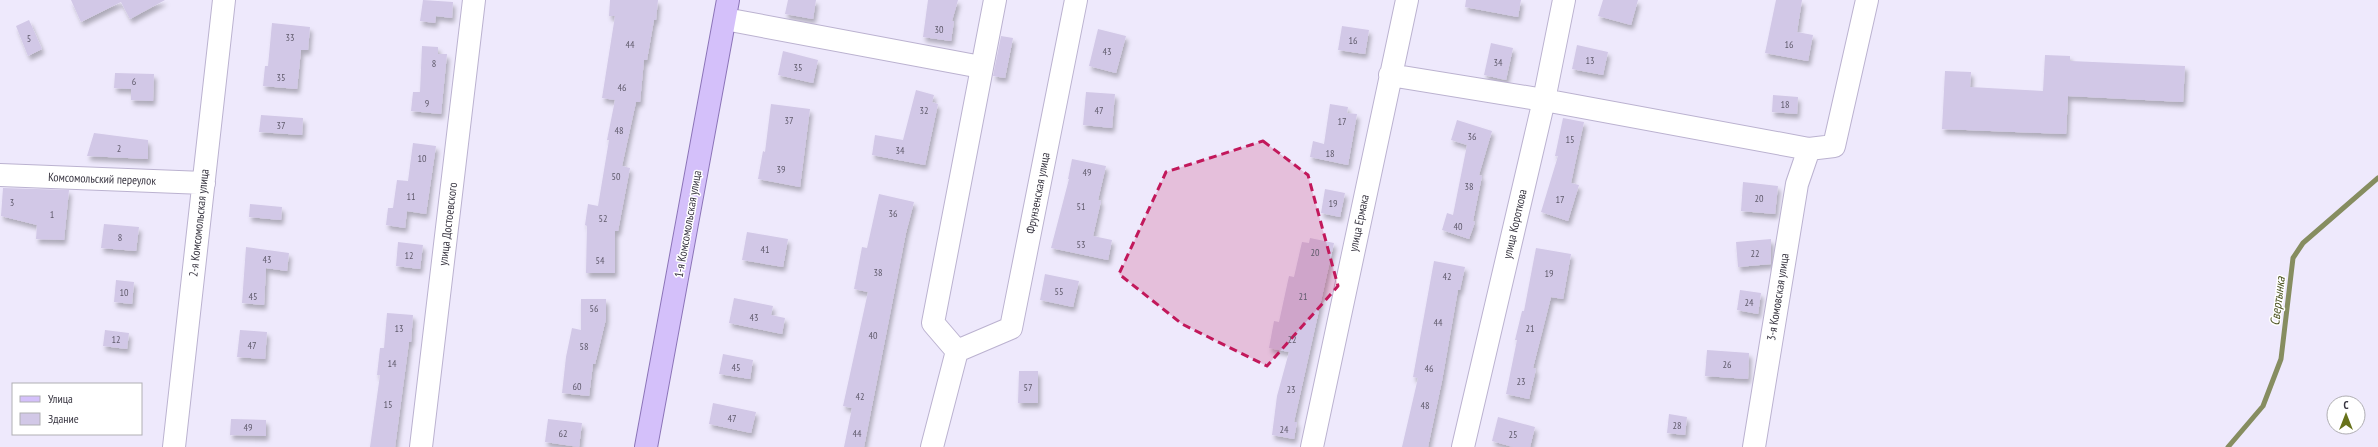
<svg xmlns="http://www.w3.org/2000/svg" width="2378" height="447" font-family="'PT Sans Narrow',sans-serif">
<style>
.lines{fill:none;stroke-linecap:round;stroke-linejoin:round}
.stream{stroke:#868d60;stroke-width:5}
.building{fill:#d2c8e7;filter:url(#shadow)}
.minor-casing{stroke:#bbb2d0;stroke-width:24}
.major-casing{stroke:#8c74b8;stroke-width:24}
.minor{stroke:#fff;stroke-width:22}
.major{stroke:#d4c0fa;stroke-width:22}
.marked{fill:#c2185b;fill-opacity:0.2;stroke:#c2185b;stroke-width:3;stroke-dasharray:8 5;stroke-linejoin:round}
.labels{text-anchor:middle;stroke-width:3;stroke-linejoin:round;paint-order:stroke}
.number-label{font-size:10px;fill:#5f5a6b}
.street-label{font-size:12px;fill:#393642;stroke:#fff}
.water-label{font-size:13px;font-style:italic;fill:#484f1c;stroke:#fff}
</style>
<defs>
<filter id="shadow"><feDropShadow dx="2.5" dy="4.5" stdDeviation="2" flood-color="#0004"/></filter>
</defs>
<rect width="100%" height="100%" fill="#eee9fc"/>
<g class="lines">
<path class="stream" d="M2228,447L2263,406L2281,359L2293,258L2303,243L2378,178"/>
</g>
<path class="building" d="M71,0H165L130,19L121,2L81,22Z
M423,0L453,2L452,18L436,16L435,23L420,21Z
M610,0H658L656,20H654L647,60H644L640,102H636L622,166L630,168L618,231H615V273H586L587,226L585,225L588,204L598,206L609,140H607L615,100L602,98L615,16H609Z
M788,0H816L813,19L785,14Z
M928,0H958L952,21H954L951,41L923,37Z
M1466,0H1521L1518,17L1465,7Z
M1603,0H1638L1631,25L1598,16Z
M1776,0H1802L1797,32L1813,35L1808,61L1765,53Z
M29,20L42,49L28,56L16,26Z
M272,23L310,27L308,50H301L297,89L263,86L265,66H268Z
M1342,26L1369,30L1365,54L1338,50Z
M1098,29L1126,36L1116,73L1089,66Z
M1001,36L1013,38L1005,78L993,76Z
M1491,43L1513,48L1506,80L1484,75Z
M1577,45L1608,52L1603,75L1572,69Z
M422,46L438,47V54H447L441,114L411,111L413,92H420Z
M783,51L818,60L813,83L778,75Z
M2045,55L2070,56V61L2185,66L2183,102L2068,96L2066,134L1942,129L1945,71L1971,72L1970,87L2043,91Z
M115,73L154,74L153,101L131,100V89L114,88Z
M916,90L934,95L932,102L938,104L925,165L872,155L875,135L903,140Z
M1086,92L1115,94L1112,128L1083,125Z
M1773,95L1798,97L1797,114L1772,112Z
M771,104L810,109L800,187L758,179L763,151L765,152Z
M1330,104L1348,107L1347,113L1357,114L1348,165L1310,157L1313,141L1324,144Z
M261,115L303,118L302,135L259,132Z
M1563,118L1584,122L1571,183L1579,185L1568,221L1541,212L1558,156H1555Z
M1457,120L1492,131L1479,175L1482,176L1473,221L1475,222L1469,239L1442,230L1447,213L1453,215L1467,145L1451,140Z
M94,133L148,140V159L87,156Z
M413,143L436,146L426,214L407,211L405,228L386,225L388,208H393L397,180L408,181Z
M1072,159L1106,166L1098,200L1101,201L1093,236L1112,240L1108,260L1051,248L1069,179H1068Z
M1743,182L1778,186L1775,214L1741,211Z
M3,188L69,190L64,240L36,239L37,225L1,216Z
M1325,189L1345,193L1340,217L1321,213Z
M879,194L914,202L906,233L864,447H844L852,408L843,406L868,292L854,289L862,247L867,248Z
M250,204L282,207L281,220L249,217Z
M104,224L139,227L136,251L101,248Z
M747,232L788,239L783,267L742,260Z
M1310,238L1334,243L1294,422H1297L1294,439L1272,435L1277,396L1289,352L1269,348L1274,321L1279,322L1289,276L1294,277L1302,242L1309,243Z
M1771,239V264L1738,267L1736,242Z
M398,242L423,245L420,269L396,266Z
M246,247L289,253L287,271L266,268L264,305L242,303Z
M1536,248L1571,254L1563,299L1551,297L1533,368L1536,369L1529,399L1506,394L1517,340H1515L1522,311H1524Z
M1434,261L1465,267L1460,290H1458L1442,381L1428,447H1402L1418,378L1413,377Z
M1045,274L1079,281L1073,307L1040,300Z
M116,280L134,282L132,304L114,302Z
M1740,290L1761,293L1758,314L1737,310Z
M734,298L773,306L771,315L785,318L782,334L729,323Z
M581,299H606V319L595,364H593L589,396L562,393L566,357L572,328L581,330Z
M387,313L413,315L411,342H409L395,447H370L380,375H377L380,348H384Z
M105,330L129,333L127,349L103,346Z
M240,330L267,332L265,359L237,357Z
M1707,350L1749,353L1748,379L1705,376Z
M723,354L753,360L750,379L719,374Z
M1019,371H1038V403H1018Z
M713,403L756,412L751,433L709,424Z
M1669,414L1687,417L1685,435L1667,433Z
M1498,417L1535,427L1530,447H1513L1492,441Z
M231,419L266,420V436L230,435Z
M548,419L582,423L579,447L545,442Z"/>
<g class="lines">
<g class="minor-casing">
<path id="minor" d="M725,19L981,67
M1390,75L1544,100L1809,149L1834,146L1867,0
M0,175L204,183
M957,351L933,323L995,0
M174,447L224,0
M421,447L474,0
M932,447L957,351L1011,328L1076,0
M1312,447L1407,0
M1463,447L1544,100L1564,0
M1754,447L1797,184L1809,149"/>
</g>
<g class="major-casing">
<path id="major" d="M646,447L728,0"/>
</g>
<use href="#minor" class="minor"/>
<use href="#major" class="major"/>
</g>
<path class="marked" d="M1263,141L1308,175L1338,286L1267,366L1182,324L1119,274L1166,172Z"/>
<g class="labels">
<g class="number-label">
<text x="939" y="33">30</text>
<text x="290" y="41">33</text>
<text x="29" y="42">5</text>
<text x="1353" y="44">16</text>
<text x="630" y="48">44</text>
<text x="1789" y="48">16</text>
<text x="1107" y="55">43</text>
<text x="1590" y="64">13</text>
<text x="1498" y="66">34</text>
<text x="434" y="67">8</text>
<text x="798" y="71">35</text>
<text x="281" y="81">35</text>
<text x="134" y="85">6</text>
<text x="622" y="91">46</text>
<text x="427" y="107">9</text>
<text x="1785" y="108">18</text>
<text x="924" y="114">32</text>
<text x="1099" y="114">47</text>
<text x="789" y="124">37</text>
<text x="1342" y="125">17</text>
<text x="281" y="129">37</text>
<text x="619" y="134">48</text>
<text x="1472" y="140">36</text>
<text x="1570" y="143">15</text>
<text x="119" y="152">2</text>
<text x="900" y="154">34</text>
<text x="1330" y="157">18</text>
<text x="422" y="162">10</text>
<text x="781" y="173">39</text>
<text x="1087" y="176">49</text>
<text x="616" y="180">50</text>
<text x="1469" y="190">38</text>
<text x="411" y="200">11</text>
<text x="1759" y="202">20</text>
<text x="1560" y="203">17</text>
<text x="12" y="206">3</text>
<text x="1333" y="207">19</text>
<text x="1081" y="210">51</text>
<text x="893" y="217">36</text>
<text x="52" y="218">1</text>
<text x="603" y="222">52</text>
<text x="1458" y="230">40</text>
<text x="120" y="241">8</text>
<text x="1081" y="248">53</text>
<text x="765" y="253">41</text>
<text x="1315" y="256">20</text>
<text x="1755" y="257">22</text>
<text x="409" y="259">12</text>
<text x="267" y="263">43</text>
<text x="600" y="264">54</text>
<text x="878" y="276">38</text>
<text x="1549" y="277">19</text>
<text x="1447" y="280">42</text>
<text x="1059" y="295">55</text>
<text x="124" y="296">10</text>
<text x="253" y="300">45</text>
<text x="1303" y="300">21</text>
<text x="1749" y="306">24</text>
<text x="594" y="312">56</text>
<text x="754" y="321">43</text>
<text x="1438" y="326">44</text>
<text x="399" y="332">13</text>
<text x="1530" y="332">21</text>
<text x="873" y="339">40</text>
<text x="116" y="343">12</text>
<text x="1292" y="343">22</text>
<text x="252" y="349">47</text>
<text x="584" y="350">58</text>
<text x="392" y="367">14</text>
<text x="1727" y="368">26</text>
<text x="736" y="371">45</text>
<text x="1429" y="372">46</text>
<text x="1521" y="385">23</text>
<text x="577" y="390">60</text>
<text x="1028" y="391">57</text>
<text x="1291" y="393">23</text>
<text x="860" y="400">42</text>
<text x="388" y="408">15</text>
<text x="1425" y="409">48</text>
<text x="732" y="422">47</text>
<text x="1677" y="429">28</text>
<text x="248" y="431">49</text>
<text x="1284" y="433">24</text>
<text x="563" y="437">62</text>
<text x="857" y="437">44</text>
<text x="1513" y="438">25</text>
</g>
<g class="street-label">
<text transform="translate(102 179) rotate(2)" y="4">Комсомольский переулок</text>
<text transform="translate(1038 193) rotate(-79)" y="4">Фрунзенская улица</text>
<text transform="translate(199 223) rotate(-84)" y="4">2-я Комсомольская улица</text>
<text transform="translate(1359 223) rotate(-78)" y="4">улица Ермака</text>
<text transform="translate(448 224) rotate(-83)" y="4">улица Достоевского</text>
<text transform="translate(688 224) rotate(-80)" y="4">1-я Комсомольская улица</text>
<text transform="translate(1515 224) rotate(-77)" y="4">улица Короткова</text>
<text transform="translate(1778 297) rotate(-81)" y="4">3-я Комовская улица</text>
</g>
<g class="water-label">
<text transform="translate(2277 301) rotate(-83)" y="5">Свертынка</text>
</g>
</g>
<rect x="12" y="383" width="130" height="52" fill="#ffffff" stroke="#b0afb3"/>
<rect x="20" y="396" width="20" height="6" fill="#d4c0fa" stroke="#b0afb3"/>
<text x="48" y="403" font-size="12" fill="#393642">Улица</text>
<rect x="20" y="413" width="20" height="12" fill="#d2c8e7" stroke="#b0afb3"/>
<text x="48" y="423" font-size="12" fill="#393642">Здание</text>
<g transform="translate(2346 415)"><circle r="19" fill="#ffffff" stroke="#b0afb3"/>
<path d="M0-3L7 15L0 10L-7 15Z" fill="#67721b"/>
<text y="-6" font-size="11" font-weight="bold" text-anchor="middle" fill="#393642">С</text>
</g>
</svg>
